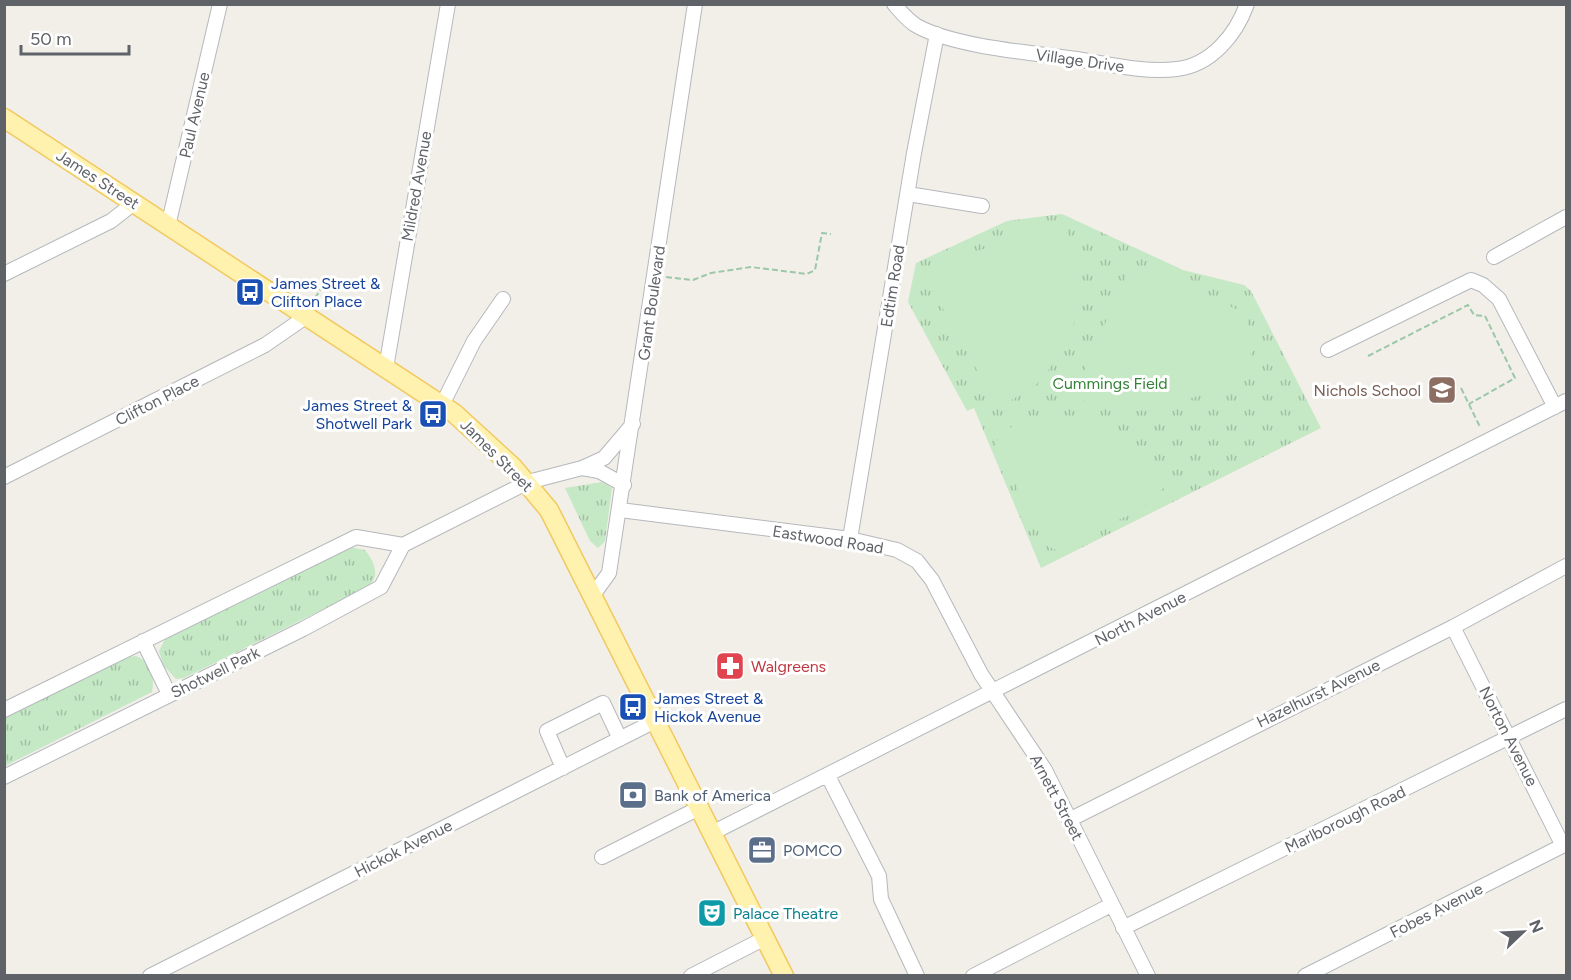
<svg xmlns="http://www.w3.org/2000/svg" width="1571" height="980" font-family="Figtree,sans-serif">
<style>
.grass{fill:url(#grass-tufts)}
.pitch{fill:#c5e8c5}
.lines{fill:none;stroke-linecap:round;stroke-linejoin:round}
.minor-casing{stroke:#b5b8bc;stroke-width:16}
.major-casing{stroke:#f2c960;stroke-width:21}
.path{stroke:#9cc7a9;stroke-width:2;stroke-dasharray:6 3;stroke-linecap:butt}
.minor{stroke:#fff;stroke-width:14}
.major{stroke:#fff2af;stroke-width:18}
.labels{text-anchor:middle;stroke-width:6;stroke-linejoin:round;paint-order:stroke}
.street-label{font-size:16px;fill:#5f6368;stroke:#fff}
.transit-label{font-size:16px;fill:#164399;stroke:#fff;text-anchor:start}
.park-label{font-size:16px;fill:#348238;stroke:#fff}
.education-label{font-size:16px;fill:#785e54;stroke:#fff;text-anchor:end}
.health-label{font-size:16px;fill:#be3a42;stroke:#fff;text-anchor:start}
.service-label{font-size:16px;fill:#4e5e75;stroke:#fff;text-anchor:start}
.culture-label{font-size:16px;fill:#0d838f;stroke:#fff;text-anchor:start}
</style>
<defs>
<pattern id="grass-tufts" width="24" height="20" patternUnits="userSpaceOnUse" patternTransform="scale(1.5)"><rect width="24" height="20" fill="#c5e8c5"/><path d="M3 7l-1-3M5 7V3M7 7l1-3M15 17l-1-3M17 17v-4M19 17l1-3" fill="none" stroke="#a3c0a4"/></pattern>
</defs>
<rect width="100%" height="100%" fill="#f1efe8"/>
<path class="grass" d="M1062,214L1183,270L1244,285L1251,291L1321,428L1041,568L974,408L967,411L908,302L916,263L1007,221Z
M602,482L612,488L605,541L598,548L590,541L565,488Z
M349,547L365,550C374,561 381,576 368,587L184,678L176,679L163,665L159,651L165,639Z
M136,656C151,662 155,676 152,692L5,766V718L127,657Z"/>
<path class="pitch" d="M1062,218L1079,273L1077,314L1065,349L1036,385L998,408L930,285L935,268Z
M1143,266L1242,312L1254,339L1248,365L1209,392L1154,411L1108,410L1073,396L1126,276Z
M1052,415C1114,424 1130,434 1167,485L1141,509L1056,550L1045,545L995,442L1019,420Z"/>
<g class="lines">
<g class="minor-casing">
<path id="minor" d="M894,4C901,12 908,21 917,26C955,47 1034,53 1077,59C1109,64 1145,73 1177,69C1211,65 1236,35 1247,4
M908,194L982,206
M168,226L220,4
M1494,257L1566,217
M4,274L111,221L134,203
M1328,350L1471,280L1483,285L1499,299L1555,407
M386,368L448,4
M442,405L474,341L503,299
M582,468L599,471L624,485
M4,477L265,345L307,316
M620,510L850,539L897,550L917,561L932,580L981,674L1045,770L1148,976
M850,539L914,153L937,34
M593,595L609,573L695,4
M1453,627L1563,846
M143,641L169,694
M4,710L356,537L403,545
M563,768L547,731L603,703L620,739
M828,776L879,876L881,899L917,976
M4,777L303,629L381,587L403,545L528,482L582,468L604,458L633,424
M1069,820L1453,627L1566,566
M712,833L1566,401
M602,857L699,808
M1123,928L1566,709
M150,976L655,721
M691,976L765,938
M973,976L1111,905
M1305,976L1566,844"/>
</g>
<g class="major-casing">
<path id="major" d="M4,118L454,413L513,467L549,510L784,976"/>
</g>
<path class="path" d="M666,277L693,280L711,273L751,267L807,274L815,270L822,233L831,234
M315,298L322,287
M1368,356L1468,305L1474,315L1485,316L1515,378L1469,404
M1461,388L1480,427"/>
<use href="#minor" class="minor"/>
<use href="#major" class="major"/>
</g>
<defs>
<g id="bus-square" transform="scale(1.5)"><rect x="-9" y="-9" width="18" height="18" rx="4" fill="#1a4fb4" stroke="#fff"/><path d="M-5-6H5V4H4V6H2V4H-2V6H-4V4H-5ZM-3.5-4V0h7V-4ZM-3.5 1.2v1.5H-2V1.2ZM2 1.2v1.5H3.5V1.2Z" fill="#fff"/></g>
<g id="school-square" transform="scale(1.5)"><rect x="-9" y="-9" width="18" height="18" rx="4" fill="#8d6e63" stroke="#fff"/><path d="M0-5L7-2L0 1L-7-2ZM-4 1L0 2.5L4 1V4Q0 6-4 4Z" fill="#fff"/></g>
<g id="pharmacy-square" transform="scale(1.5)"><rect x="-9" y="-9" width="18" height="18" rx="4" fill="#e0444e" stroke="#fff"/><path d="M-2-6h4v4h4v4h-4v4h-4v-4h-4v-4h4Z" fill="#fff"/></g>
<g id="bank-square" transform="scale(1.5)"><rect x="-9" y="-9" width="18" height="18" rx="4" fill="#5c6f8a" stroke="#fff"/><path d="M-6-4H6V4H-6ZM0-2.3a2.3 2.3 0 1 0 0 4.6a2.3 2.3 0 1 0 0-4.6Z" fill="#fff"/></g>
<g id="office-square" transform="scale(1.5)"><rect x="-9" y="-9" width="18" height="18" rx="4" fill="#5c6f8a" stroke="#fff"/><path d="M-6-3h4V-5.5h4V-3h4V5H-6ZM-1-4.5V-3h2v-1.5ZM-6 0V1H6V0Z" fill="#fff"/></g>
<g id="theatre-square" transform="scale(1.5)"><rect x="-9" y="-9" width="18" height="18" rx="4" fill="#0f9aa8" stroke="#fff"/><path d="M-5-5.5Q0-4 5-5.5V0Q5 5 0 6Q-5 5-5 0ZM-3.3-2.5H-1v1.5H-3.3ZM1-2.5H3.3v1.5H1ZM-2.8 1Q0 5.5 2.8 1Z" fill="#fff"/></g>
</defs>
<g fill-rule="evenodd">
<use href="#bus-square" x="250" y="292"/>
<use href="#school-square" x="1442" y="390"/>
<use href="#bus-square" x="433" y="414"/>
<use href="#pharmacy-square" x="730" y="666"/>
<use href="#bus-square" x="633" y="707"/>
<use href="#bank-square" x="633" y="795"/>
<use href="#office-square" x="762" y="850"/>
<use href="#theatre-square" x="712" y="913"/>
</g>
<g class="labels">
<g class="street-label">
<text transform="translate(1080 60) rotate(8)" y="6">Village Drive</text>
<text transform="translate(194 115) rotate(-77)" y="6">Paul Avenue</text>
<text transform="translate(98 179) rotate(33)" y="6">James Street</text>
<text transform="translate(416 186) rotate(-80)" y="6">Mildred Avenue</text>
<text transform="translate(892 286) rotate(-81)" y="6">Edtim Road</text>
<text transform="translate(651 303) rotate(-82)" y="6">Grant Boulevard</text>
<text transform="translate(157 400) rotate(-27)" y="6">Clifton Place</text>
<text transform="translate(497 455) rotate(45)" y="6">James Street</text>
<text transform="translate(828 539) rotate(9)" y="6">Eastwood Road</text>
<text transform="translate(1140 618) rotate(-27)" y="6">North Avenue</text>
<text transform="translate(215 672) rotate(-26)" y="6">Shotwell Park</text>
<text transform="translate(1318 693) rotate(-26)" y="6">Hazelhurst Avenue</text>
<text transform="translate(1509 736) rotate(63)" y="6">Norton Avenue</text>
<text transform="translate(1057 797) rotate(62)" y="6">Arnett Street</text>
<text transform="translate(1345 819) rotate(-26)" y="6">Marlborough Road</text>
<text transform="translate(403 848) rotate(-27)" y="6">Hickok Avenue</text>
<text transform="translate(1436 910) rotate(-27)" y="6">Fobes Avenue</text>
</g>
<g class="transit-label">
<text x="271" y="289">James Street &amp;<tspan x="271" dy="18">Clifton Place</tspan></text>
<text x="412" y="411" text-anchor="end">James Street &amp;<tspan x="412" dy="18">Shotwell Park</tspan></text>
<text x="654" y="704">James Street &amp;<tspan x="654" dy="18">Hickok Avenue</tspan></text>
</g>
<g class="park-label">
<text x="1110" y="389">Cummings Field</text>
</g>
<g class="education-label">
<text x="1421" y="396">Nichols School</text>
</g>
<g class="health-label">
<text x="751" y="672">Walgreens</text>
</g>
<g class="service-label">
<text x="654" y="801">Bank of America</text>
<text x="783" y="856">POMCO</text>
</g>
<g class="culture-label">
<text x="733" y="919">Palace Theatre</text>
</g>
</g>
<rect width="1571" height="980" fill="none" stroke="#5f6368" stroke-width="12"/>
<g transform="translate(1523 932) rotate(67)" stroke="#ffffff" stroke-width="4.5" paint-order="stroke">
<path d="M0-4.5L10 22L0 15L-10 22Z" fill="#5f6368"/>
<text y="-9" font-size="16" font-weight="bold" text-anchor="middle" fill="#5f6368">N</text>
</g>
<path d="M21 45v9h108v-9" fill="none" stroke="#5f6368" stroke-width="3"/>
<text x="30" y="45" font-size="18" fill="#5f6368" stroke="#ffffff" stroke-width="4.5" paint-order="stroke">50 m</text>
</svg>
